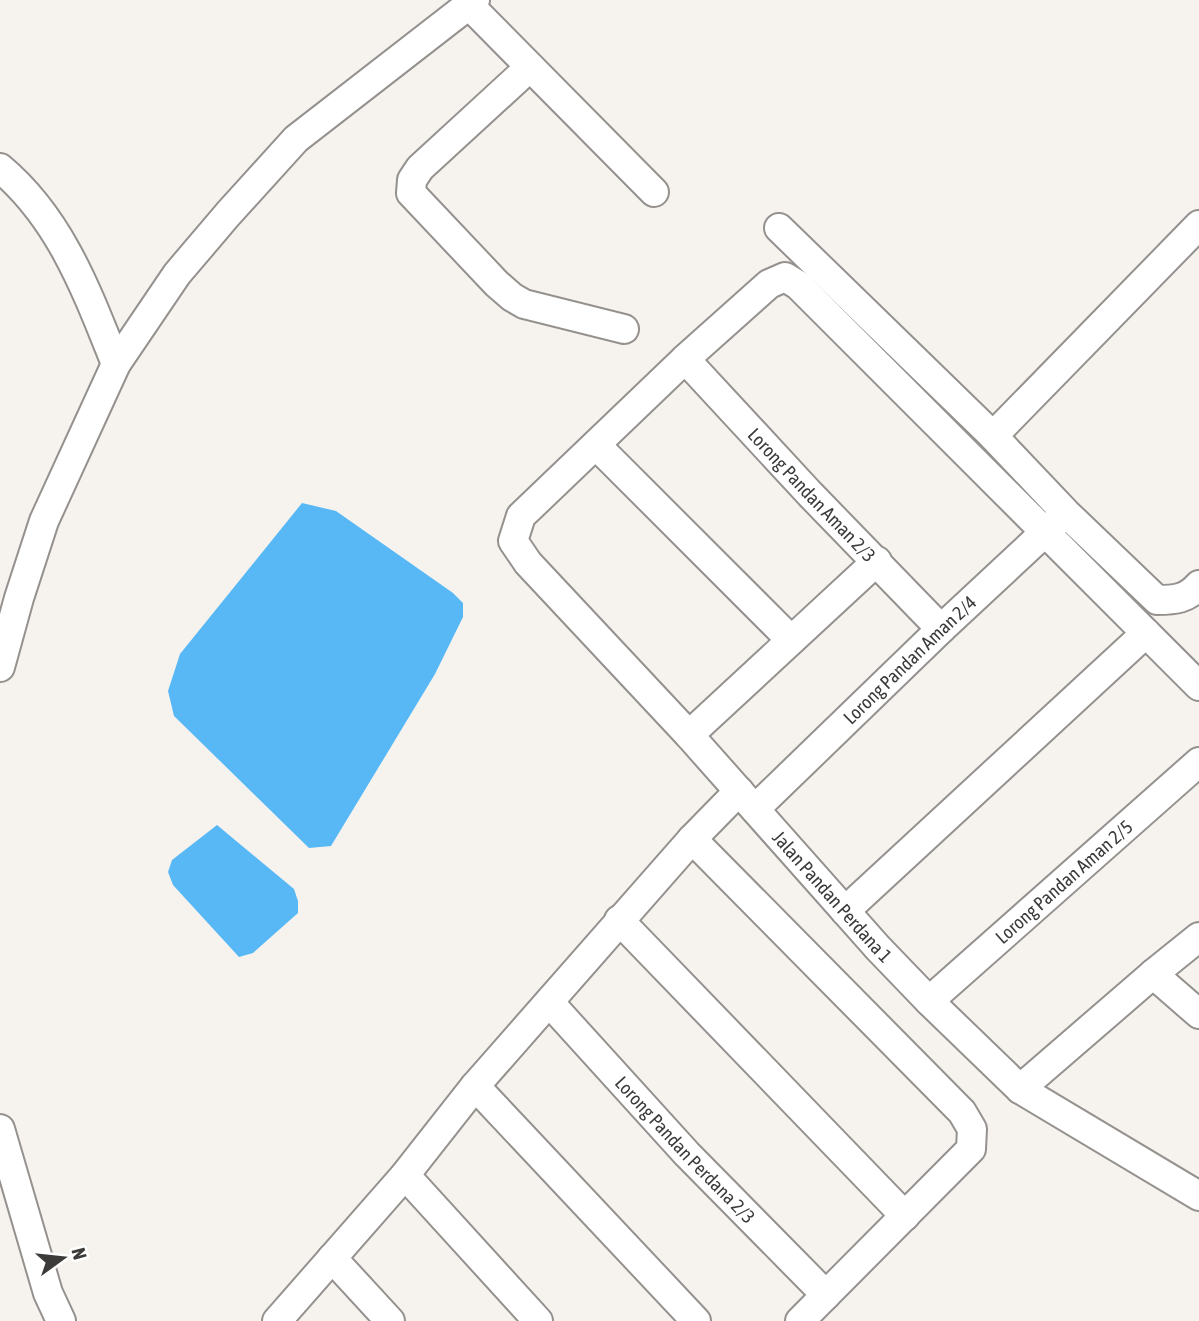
<svg xmlns="http://www.w3.org/2000/svg" width="1199" height="1321" font-family="'Asap Condensed',sans-serif">
<style>
.water{fill:#57b8f5}
.lines{fill:none;stroke-linecap:round;stroke-linejoin:round}
.minor-casing{stroke:#94918e;stroke-width:32}
.minor{stroke:#fff;stroke-width:28}
.labels{text-anchor:middle;stroke-width:7;stroke-linejoin:round;paint-order:stroke}
.street-label{font-size:19px;fill:#3d3b3a;stroke:#fff}
</style>
<rect width="100%" height="100%" fill="#f6f3ef"/>
<path class="water" d="M302,503L336,511L453,593L463,603V617L435,674L331,846L309,848L174,716L168,691L180,654Z
M217,825L294,889L298,901V913L253,953L239,957L173,885L168,872L172,860Z"/>
<g class="lines">
<g class="minor-casing">
<g id="minor">
<path d="M469,5L654,192"/>
<path d="M530,67L420,168L412,180L411,193L497,284L512,297L524,304L624,329"/>
<path d="M0,168C61,219 87,292 116,364"/>
<path d="M779,228L993,436L1066,513L1157,600C1175,600 1187,599 1199,585"/>
<path id="s1" d="M685,359L810,494L941,629"/>
<path d="M993,436L1199,225"/>
<path d="M596,445L791,640"/>
<path d="M0,667L19,598L44,521L116,364L177,274L228,214L296,139L475,0"/>
<path id="s2" d="M1199,686L798,285L785,277L769,284L685,359L521,516L513,541L528,563L689,735L878,948L929,1001L1020,1089L1199,1196"/>
<path d="M689,735L877,561"/>
<path id="s3" d="M755,809L941,629L1057,521"/>
<path d="M692,839L962,1112L972,1129L971,1149L800,1321"/>
<path d="M845,911L1146,633"/>
<path d="M619,920L905,1216"/>
<path d="M1153,974L1199,1014"/>
<path id="s4" d="M929,1001L1199,762"/>
<path id="s5" d="M549,1002L687,1154L826,1295"/>
<path d="M475,1086L696,1321"/>
<path d="M1020,1089L1153,974L1199,937"/>
<path d="M0,1129L48,1293L61,1321"/>
<path d="M405,1175L538,1321"/>
<path d="M332,1258L390,1321"/>
<path d="M277,1321L405,1175L475,1086L692,839L739,791"/>
</g>
</g>
<use href="#minor" class="minor"/>
</g>
<g class="labels">
<g class="street-label">
<text dy="7" stroke="none"><textPath href="#s1" startOffset="186">Lorong Pandan Aman 2/3</textPath></text>
<text dy="7" stroke="none"><textPath href="#s3" startOffset="215">Lorong Pandan Aman 2/4</textPath></text>
<text dy="7" stroke="none"><textPath href="#s4" startOffset="180">Lorong Pandan Aman 2/5</textPath></text>
<text dy="7" stroke="none"><textPath href="#s2" startOffset="1444">Jalan Pandan Perdana 1</textPath></text>
<text dy="7" stroke="none"><textPath href="#s5" startOffset="201">Lorong Pandan Perdana 2/3</textPath></text>
</g>
</g>
<g transform="translate(63 1258) rotate(75)" stroke="#ffffff" stroke-width="5" paint-order="stroke">
<path d="M0-5L12 26L0 18L-12 26Z" fill="#3d3b3a"/>
<text y="-10" font-size="19" font-weight="bold" text-anchor="middle" fill="#3d3b3a">N</text>
</g>
</svg>
